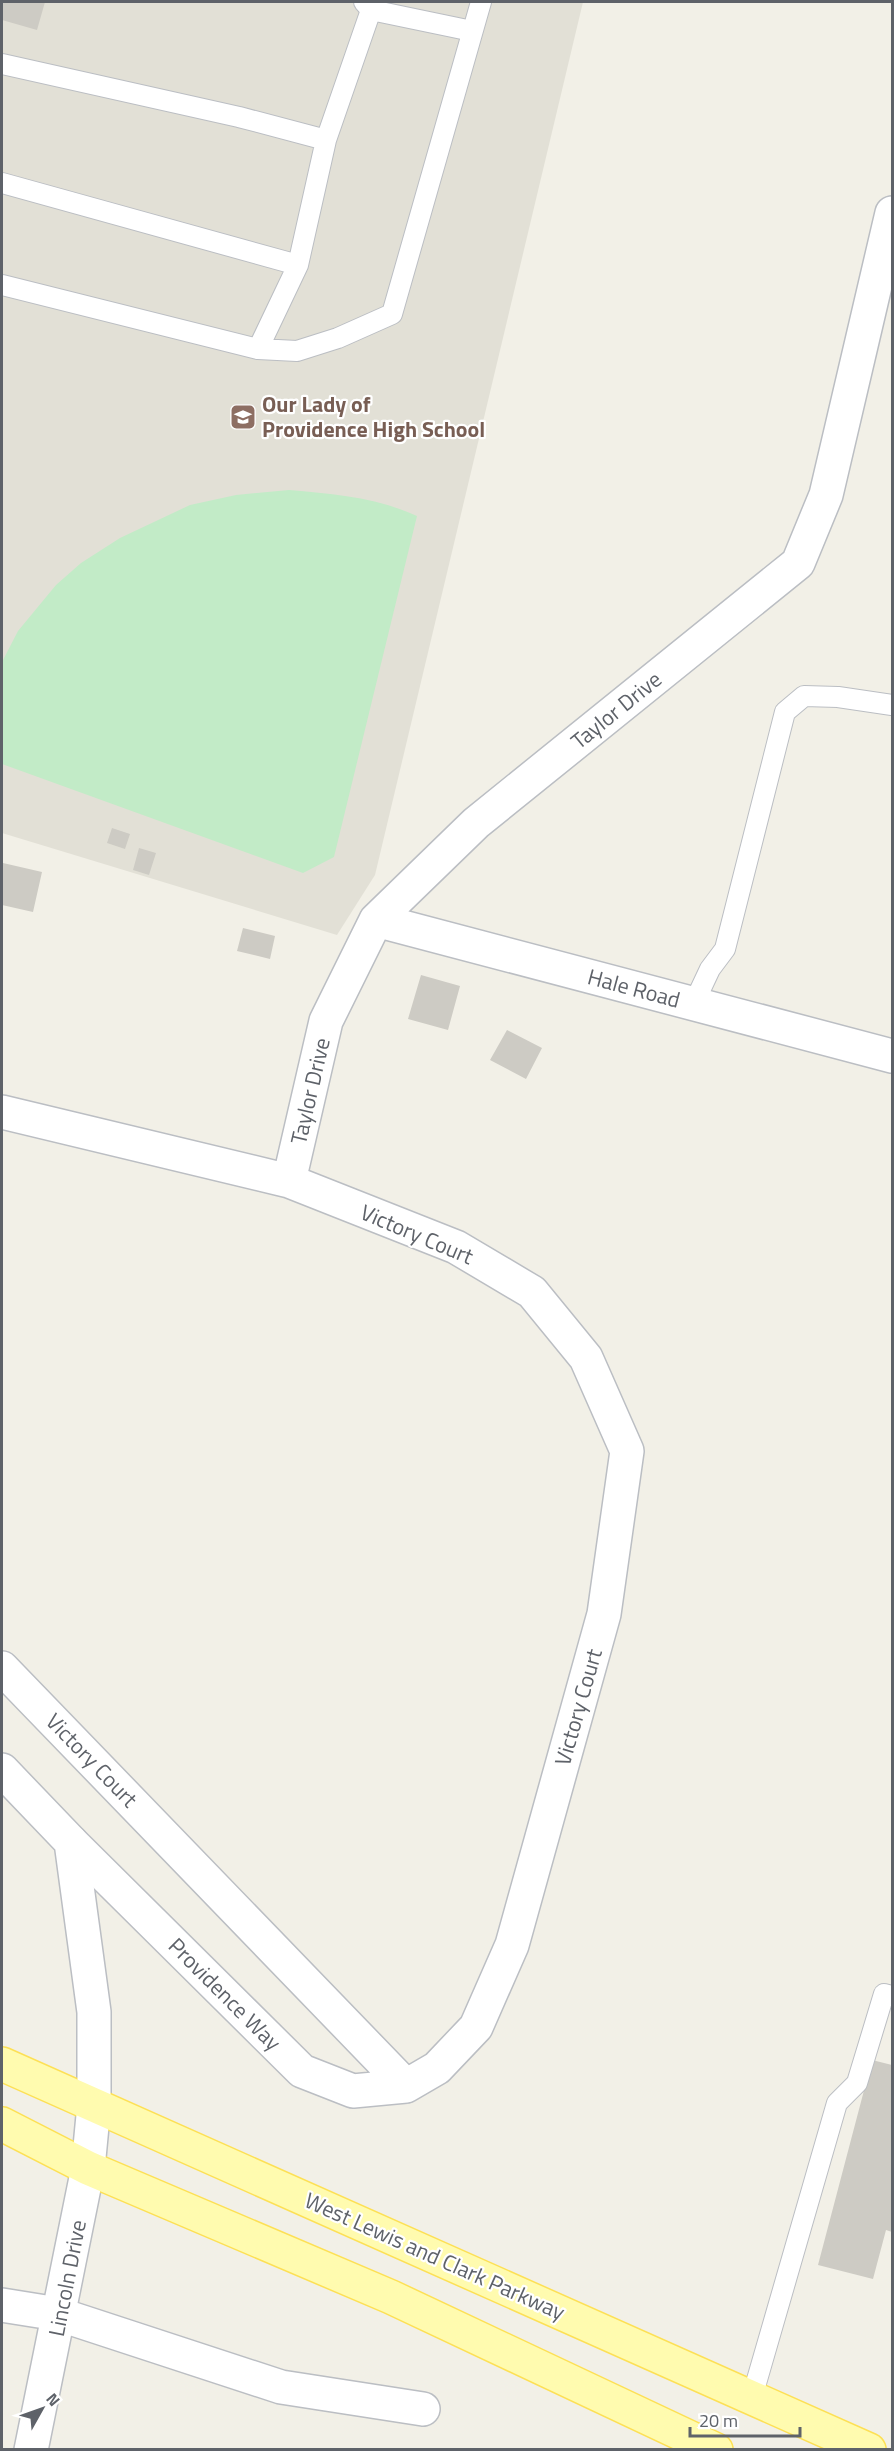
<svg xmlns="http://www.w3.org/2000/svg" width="894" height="2451" font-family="'Titillium Web',sans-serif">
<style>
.education{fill:#e2e0d6}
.green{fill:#c2ebc7}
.building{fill:#cdcbc4}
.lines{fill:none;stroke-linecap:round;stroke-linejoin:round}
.service-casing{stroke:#bbbec3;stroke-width:22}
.minor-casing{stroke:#bbbec3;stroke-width:36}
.tertiary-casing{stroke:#bbbec3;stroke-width:36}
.primary-casing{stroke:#fde055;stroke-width:36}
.service{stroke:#fff;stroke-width:20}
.minor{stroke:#fff;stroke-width:33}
.tertiary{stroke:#fff;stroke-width:33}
.primary{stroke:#fffbaf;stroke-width:33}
.labels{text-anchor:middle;stroke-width:4.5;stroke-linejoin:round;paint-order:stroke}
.education-label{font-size:22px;font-weight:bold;fill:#785e54;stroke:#fff;text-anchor:start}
.street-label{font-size:22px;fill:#5e6269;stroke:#fff}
</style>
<rect width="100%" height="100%" fill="#f2f0e7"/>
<path class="education" d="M2,2H583L375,875L337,935L2,833Z"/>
<path class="green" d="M289,490C334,494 375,497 417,516L334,857L303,873L2,764V662L18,631L56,585L81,563L120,538L190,505L236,495Z"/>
<path class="building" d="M2,2H45L37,30L2,20Z
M112,828L130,834L125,849L107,843Z
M139,848L156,853L149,875L133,870Z
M3,863L42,872L33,912L2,905Z
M243,928L275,936L270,959L237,951Z
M421,975L460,986L448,1030L408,1019Z
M507,1030L542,1048L526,1079L490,1060Z
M872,2060L892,2065V2232L886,2230L873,2279L818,2265Z"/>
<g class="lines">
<g class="service-casing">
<path id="service" d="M371,10L472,31
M2,64L239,117L326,140
M2,183L298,265
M2,285L258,349L297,351L338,338L392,314L481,2
M258,349L298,265L326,140L371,10L364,2
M694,1003L710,969L725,949L785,712L804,696L838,697L892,705
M752,2397L837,2103L857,2083L884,1994L892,1996"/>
</g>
<g class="minor-casing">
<path id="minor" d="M376,920L892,1056
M2,1112L289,1181L456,1247L532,1292L586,1358L627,1451L604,1614L512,1945L476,2027L437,2068L406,2086L353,2091L302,2071L71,1842
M289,1181L326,1021L376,920L476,823L798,563L826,495L892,213
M2,1668L406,2086
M2,2305L58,2314L281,2387L423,2409"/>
</g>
<g class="tertiary-casing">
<path id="tertiary" d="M2,1770L71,1842L94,2012V2105L88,2168L31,2450"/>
</g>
<g class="primary-casing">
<path id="primary" d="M2,2064L869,2450
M2,2124L88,2168L391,2297L716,2450"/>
</g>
<use href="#service" class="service"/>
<use href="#minor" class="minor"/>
<use href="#tertiary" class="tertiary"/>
<use href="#primary" class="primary"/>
</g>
<defs>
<g id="school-square" transform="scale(1.35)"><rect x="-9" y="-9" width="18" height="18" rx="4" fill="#8d6e63" stroke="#fff"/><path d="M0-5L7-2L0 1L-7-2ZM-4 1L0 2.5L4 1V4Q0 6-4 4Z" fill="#fff"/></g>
</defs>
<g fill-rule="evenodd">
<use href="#school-square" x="243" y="417"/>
</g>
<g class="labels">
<g class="education-label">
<text x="262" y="412">Our Lady of<tspan x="262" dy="25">Providence High School</tspan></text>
</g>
<g class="street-label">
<text transform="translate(616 710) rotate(-39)" y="8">Taylor Drive</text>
<text transform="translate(634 988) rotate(15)" y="8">Hale Road</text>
<text transform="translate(310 1091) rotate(-77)" y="8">Taylor Drive</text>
<text transform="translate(417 1234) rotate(23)" y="8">Victory Court</text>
<text transform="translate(578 1707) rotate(-74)" y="8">Victory Court</text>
<text transform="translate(92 1760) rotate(46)" y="8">Victory Court</text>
<text transform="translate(225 1994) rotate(45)" y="8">Providence Way</text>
<text transform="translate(435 2256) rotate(24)" y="8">West Lewis and Clark Parkway</text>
<text transform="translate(67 2278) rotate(-79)" y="8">Lincoln Drive</text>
</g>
</g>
<rect width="894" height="2451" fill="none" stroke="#5e6269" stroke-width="6"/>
<g transform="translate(42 2409) rotate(50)" stroke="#ffffff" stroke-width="4.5" paint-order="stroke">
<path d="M0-4.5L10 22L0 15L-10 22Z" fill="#5e6269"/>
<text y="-9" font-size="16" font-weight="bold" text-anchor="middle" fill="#5e6269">N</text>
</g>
<path d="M690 2427v9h110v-9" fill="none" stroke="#5e6269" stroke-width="3"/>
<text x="699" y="2427" font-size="18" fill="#5e6269" stroke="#ffffff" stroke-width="4.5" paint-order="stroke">20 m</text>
</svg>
